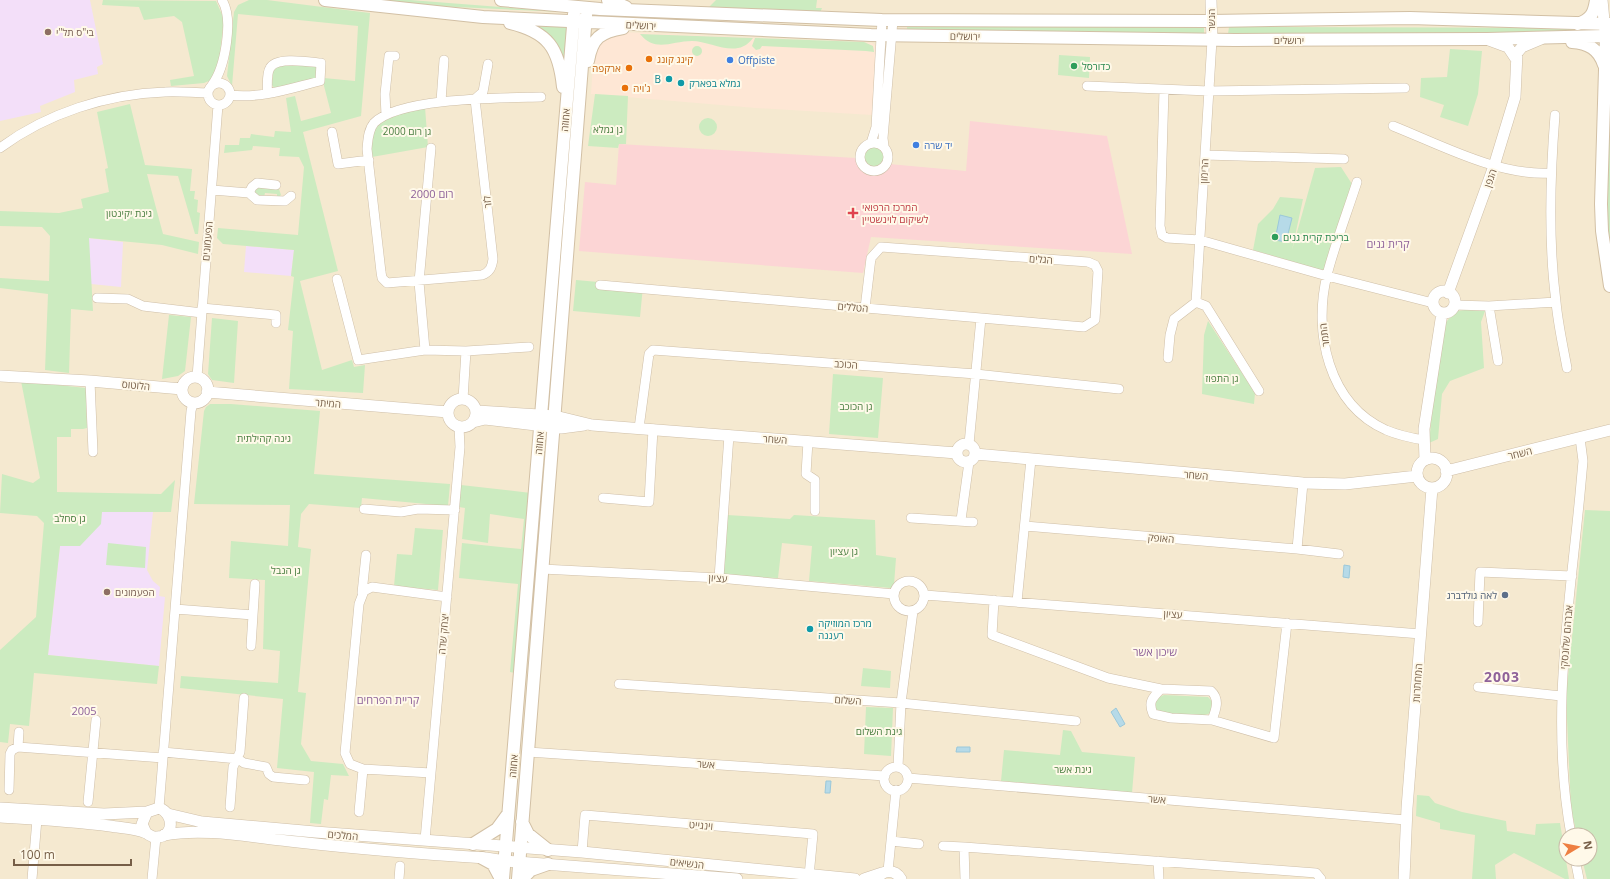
<svg xmlns="http://www.w3.org/2000/svg" width="1610" height="879" font-family="'Open Sans',Heebo,sans-serif">
<style>
.residential{fill:#f5e9d0;fill-rule:evenodd}
.commercial{fill:#fee7d5}
.education{fill:#f3dff9}
.medical{fill:#fcd5d5}
.green{fill:#ccebc0}
.water{fill:#b6dae8;stroke:#9bc8da}
.lines{fill:none;stroke-linecap:round;stroke-linejoin:round}
.minor-casing{stroke:#cfbfa8;stroke-width:10}
.tertiary-casing{stroke:#cfbfa8;stroke-width:12}
.secondary-casing{stroke:#d2c0a5;stroke-width:14}
.minor{stroke:#fff;stroke-width:9}
.tertiary{stroke:#fff;stroke-width:11}
.secondary{stroke:#fff;stroke-width:12}
.education-dot{fill:#8d6e63;stroke:#fff9e9;stroke-width:1.5}
.food-dot{fill:#e8710a;stroke:#fff9e9;stroke-width:1.5}
.shop-dot{fill:#3f7fe0;stroke:#fff9e9;stroke-width:1.5}
.leisure-dot{fill:#2e9e5b;stroke:#fff9e9;stroke-width:1.5}
.culture-dot{fill:#0f9aa8;stroke:#fff9e9;stroke-width:1.5}
.health-dot{fill:#e0444e;stroke:#fff9e9;stroke-width:1.5}
.service-dot{fill:#5c6f8a;stroke:#fff9e9;stroke-width:1.5}
.labels{text-anchor:middle;stroke-width:4;stroke-linejoin:round;paint-order:stroke}
.street-label{font-size:10px;fill:#765e47;stroke:#fff9e9}
.education-label{font-size:10px;fill:#785e54;stroke:#fff9e9;text-anchor:start}
.food-label{font-size:10px;fill:#c56008;stroke:#fff9e9;text-anchor:start}
.shop-label{font-size:10px;fill:#366cbe;stroke:#fff9e9;text-anchor:start}
.leisure-label{font-size:10px;fill:#27864d;stroke:#fff9e9;text-anchor:start}
.culture-label{font-size:10px;fill:#0d838f;stroke:#fff9e9;text-anchor:start}
.park-label{font-size:10px;fill:#487d3f;stroke:#fff9e9}
.health-label{font-size:10px;fill:#be3a42;stroke:#fff9e9;text-anchor:start}
.service-label{font-size:10px;fill:#4e5e75;stroke:#fff9e9;text-anchor:end}
.neighbourhood-label{font-size:11px;fill:#8f629a;stroke:#fff9e9}
.district-label{font-size:14px;font-weight:bold;letter-spacing:1px;fill:#8f629a;stroke:#fff9e9}
</style>
<rect width="100%" height="100%" fill="#fdf6e2"/>
<path class="residential" d="M0,0H1610V879H0ZM1566,835H1590V859H1566Z"/>
<path class="commercial" d="M621,32L872,43L877,47L872,115L756,108L591,94L594,49L597,42Z"/>
<path class="education" d="M0,0H90L103,64L97,67L98,74L74,80L75,92L40,106L41,112L0,121Z
M88,238L123,242L121,287L91,284Z
M246,246L294,250L291,276L244,272Z
M102,512H153L147,570L153,581L160,587L159,596L165,597L159,666L48,655L60,546Z"/>
<path class="medical" d="M970,121L1107,136L1132,254L871,237L863,273L579,251L585,182L616,185L619,144L856,158L868,172L876,174L887,169L889,164L966,171Z"/>
<path class="green" d="M103,0L216,1L224,19L218,70L211,80L204,83L171,86L170,80L194,76L182,22L174,16L144,20L139,7L102,5Z
M249,0H267L370,13L361,116L303,132L338,271L300,281L322,370L352,360L354,367L365,365L363,393L289,389L293,331L288,330L294,277L291,276L294,250L223,244L217,238L218,228L298,235L304,167L299,157L279,156L280,148L253,146L252,150L224,153L225,145H239L240,138H250L251,134L274,137L275,131L291,132L286,98L295,96L301,121L331,113L324,86V78L355,81L358,26L238,14L232,86L227,76L234,12L238,5Z
M370,0H410L564,12L435,6Z
M716,0H817L816,8H822L820,13L709,7Z
M523,22L568,25L564,75L563,67Z
M907,24L1204,27V35L907,32Z
M1229,27L1592,28L1598,30L1596,31L1501,34H1228Z
M640,34L753,38C737,60 712,41 692,41C672,41 655,53 640,34Z
M755,38L864,42L873,46L875,57L874,52L866,51L762,46L760,49L756,50L752,46Z
M692 51a5 5 0 1 1 10 0a5 5 0 1 1-10 0Z
M1450,49L1482,51L1478,94L1468,126L1440,117L1444,105L1420,97L1421,78L1447,77Z
M1059,55L1090,57L1089,78L1058,75Z
M277,65L315,66L317,67L318,78L275,89L272,85L273,70Z
M1610,83V259L1606,230Z
M595,94L628,96L626,144H619L618,148L588,146Z
M130,104L145,165L192,169L190,191H195L194,199L198,200L197,212L200,213L198,234H195L178,176L147,174L163,234L199,242L198,254L162,245L89,238L93,311L71,309L69,373L45,370L48,294L0,288V278L49,281L50,236L42,227L0,226V211L59,213L83,208L81,199L109,192L105,169L108,168L97,112Z
M425,107L428,147L372,157C367,114 392,115 425,107Z
M699 127a9 9 0 1 1 18 0a9 9 0 1 1-18 0Z
M864 157a10 10 0 1 1 20 0a10 10 0 1 1-20 0Z
M1341,167L1352,184L1324,271L1253,250L1258,224L1273,209L1280,197L1303,199L1292,250L1315,168Z
M257,187L279,189L281,195L277,198V194L265,193L264,197L255,195V189Z
M576,280L643,286L640,317L573,311Z
M1465,310L1485,311L1481,322L1484,368L1450,381L1442,394L1438,439L1429,443L1434,392L1446,322L1456,311Z
M169,315L191,317L185,371L178,376L162,379Z
M212,318L238,321L234,383L212,380L208,374Z
M1208,321L1255,393L1254,404L1202,394L1204,335Z
M833,374L883,378L878,438L829,434Z
M21,381L86,388L87,428L83,429H71V437H57V492L161,494L175,480L171,512H102L101,524L80,546H60L48,655L159,666L157,684L34,673L29,726L10,724L8,743L0,742V650L36,617L44,523L37,516L0,513L2,474L33,483L40,478Z
M210,404H231L320,411L314,474L450,484L448,506L362,498L361,508L309,504L301,514L298,547L311,549L298,692L306,693L301,744L311,761L343,764L349,776L331,775L328,800L324,799L321,824L310,823L314,772L277,768L283,699L180,688L181,676L278,683L280,651L263,649L265,580L229,578L231,541L288,546L290,505L194,504L204,411L206,407Z
M461,485L531,493L515,673L510,672L518,584L459,578L462,543L521,549L524,519L490,514L488,543L462,539L465,508L459,507Z
M1585,510L1610,511V879H1587L1582,859H1590V835H1577L1571,809L1566,696Z
M727,515L790,519L794,515L875,520L876,555L896,558L894,585L891,588L809,581L812,546L782,543L778,578L722,576Z
M415,528L443,530L438,590L394,586L397,554L412,555Z
M108,543L146,547L145,568L106,565Z
M863,668L891,671L890,688L861,686Z
M1164,695L1208,697L1213,702V712C1197,720 1171,716 1155,709V699Z
M866,707L893,708L891,756L864,754Z
M1063,730L1071,731L1082,752L1135,757L1132,793L1001,781L1004,750L1060,755Z
M1417,795L1429,796L1435,803L1462,812L1506,821L1507,831L1535,835L1536,824L1560,823L1569,879H1565L1514,853L1495,865L1496,879H1472L1475,835L1440,829V823L1416,816Z"/>
<path class="water" d="M1280,215L1292,218L1286,242L1275,240Z
M1344,565L1350,566L1349,578L1343,577Z
M1116,708L1125,724L1120,727L1111,712Z
M957,747H970V752H956Z
M826,781H831L830,793H825Z"/>
<g class="lines">
<g class="minor-casing">
<path id="minor" d="M208 94a11 11 0 1 1 22 0a11 11 0 1 1-22 0Z
M212,85C225,68 234,19 222,0
M1087,86L1209,91L1405,88
M1164,90L1160,226L1162,235L1167,238L1200,240L1327,276L1433,303
M230,95C260,99 291,88 320,81L321,63C310,62 276,56 270,68C266,74 268,86 267,93
M475,99L493,259C492,267 490,272 482,275L387,283L382,278L381,272L367,149C368,140 368,130 374,123C399,97 505,98 541,97
M475,99L483,92L488,64
M441,101L444,60
M386,115L385,94L389,56H395
M1555,115C1550,177 1548,240 1556,302C1558,324 1563,346 1567,368
M1393,126C1441,145 1498,176 1550,173
M332,132L338,164L369,160
M860 157a14 14 0 1 1 28 0a14 14 0 1 1-28 0Z
M871,143L876,127L882,20
M884,146L883,138L893,20
M0,148C47,113 107,94 165,92C179,91 194,93 208,93
M1205,155L1344,159
M1357,182C1347,213 1335,244 1327,275C1313,332 1328,404 1386,430C1398,435 1411,438 1424,440
M212,190L249,193L257,200L285,201L291,196
M249,193L252,187L257,183L276,185
M337,279L358,360L425,350L466,351L529,347
M600,285L981,318L969,444
M97,298L128,299L143,306L202,313
M1196,302L1212,40
M1454,305L1489,306L1556,302
M1489,306L1498,361
M202,308L276,315V323
M865,308L871,258L881,247L1088,262L1095,265L1098,271L1095,320L1084,327L981,318
M425,350L419,282L431,148
M1168,358L1170,335L1174,319L1196,302L1206,306L1259,391
M197,377L218,105
M90,381L93,452
M463,399L466,351
M639,428L649,354L653,350L976,374L1119,389
M808,441L806,474L815,480V511
M603,498L649,502L653,429
M364,509L401,512L418,509L455,510
M911,518L973,522
M961,520L969,462
M1025,526L1297,549L1339,554
M1297,549L1303,483
M542,569L719,578L894,594
M719,578L729,435
M894 596a15 15 0 1 1 30 0a15 15 0 1 1-30 0Z
M362,593L366,555
M925,595L1421,634
M994,600L992,635L1108,678L1161,689L1211,691C1220,699 1216,710 1212,720
M1017,602L1031,459
M175,609L253,615
M1478,622L1480,572L1572,576
M251,646L255,584
M619,684L901,703L1076,721
M1478,687L1561,696
M1161,689C1152,698 1148,702 1153,714L1171,718L1212,720L1274,738L1287,623
M18,747L163,758
M163,752L238,759L244,763L266,767L269,774L273,777L305,780
M528,752L885,776
M898,767L901,703L913,611
M884 779a12 12 0 1 1 24 0a12 12 0 1 1-24 0Z
M431,773L363,769L350,764L345,753L359,604L364,591L372,587L447,597
M908,778L1406,820
M9,790L10,754L12,750L18,747L19,732
M88,802L96,720
M230,807L233,767L240,752L244,698
M159,808L191,411L193,403
M359,812L363,769
M1571,835C1550,720 1569,609 1580,494L1583,461L1580,438
M425,840L460,447L459,427
M891,841L919,844
M943,846L964,847
M582,852L585,815L813,834L809,876
M1575,859L1579,879
M1158,861L1159,879
M888,871L896,790
M32,879L37,819
M152,879L156,837
M399,879L400,866
M965,879L964,847L1316,873L1321,879"/>
</g>
<g class="tertiary-casing">
<path id="tertiary" d="M1211,0L1212,40
M1602,0L1605,31
M1489,40L1508,47L1516,59
M1433 302a11 11 0 1 1 22 0a11 11 0 1 1-22 0Z
M1448,293L1494,166L1515,97L1517,53L1522,47L1541,39
M0,376L90,381L182,389
M182 390a13 13 0 1 1 26 0a13 13 0 1 1-26 0Z
M207,392L448,412
M448 413a14 14 0 1 1 28 0a14 14 0 1 1-28 0Z
M477,411L555,416L592,425L957,453
M473,422L485,419L561,428L584,425
M957 453a9 9 0 1 1 18 0a9 9 0 1 1-18 0Z
M975,454L1303,483L1345,484L1417,476
M1417 473a15 15 0 1 1 30 0a15 15 0 1 1-30 0Z
M1425,460L1424,429L1442,313
M1446,471L1610,430
M0,808L104,814L147,812
M168,814L202,822L315,832L582,852L855,879
M0,817C36,819 74,821 110,826C121,828 136,828 146,833C150,835 152,838 157,837C175,837 174,813 159,808L147,812L142,824L146,833
M164,835C207,827 254,838 298,842C360,849 424,854 486,858L505,861L737,879
M864,879L882,873
M877,879C883,869 895,869 901,879
M1404,879L1407,808L1432,488"/>
</g>
<g class="secondary-casing">
<path id="secondary" d="M325,0L483,17L871,35L1235,40L1487,39L1606,36L1601,204L1602,231L1610,286
M501,0L600,9L882,20L1211,21L1410,18L1610,24
M608,0L626,7
M510,23C548,32 559,48 563,87
M1578,24C1591,19 1594,14 1596,0
M1572,42C1588,43 1599,49 1604,65
M588,61C592,38 600,32 623,28
M522,822L528,834L548,850
M473,844L497,829L508,814
M482,858L493,864L501,879
M503,879L574,14
M518,879L586,15
M522,879L531,870L548,864"/>
</g>
<use href="#minor" class="minor"/>
<use href="#tertiary" class="tertiary"/>
<use href="#secondary" class="secondary"/>
</g>
<g class="education-dot">
<circle cx="48" cy="32" r="4"/>
<circle cx="107" cy="592" r="4"/>
</g>
<g class="food-dot">
<circle cx="649" cy="59" r="4"/>
<circle cx="629" cy="68" r="4"/>
<circle cx="625" cy="88" r="4"/>
</g>
<g class="shop-dot">
<circle cx="730" cy="60" r="4"/>
<circle cx="916" cy="145" r="4"/>
</g>
<g class="leisure-dot">
<circle cx="1074" cy="66" r="4"/>
<circle cx="1275" cy="237" r="4"/>
</g>
<g class="culture-dot">
<circle cx="669" cy="79" r="4"/>
<circle cx="681" cy="83" r="4"/>
<circle cx="810" cy="629" r="4"/>
</g>
<path class="health-dot" d="M851 207h4v4h4v4h-4v4h-4v-4h-4v-4h4z"/>
<circle class="service-dot" cx="1505" cy="595" r="4"/>
<g class="labels">
<g class="street-label">
<text transform="translate(1211 20) rotate(-90)" y="4">הנשר</text>
<text transform="translate(641 25) rotate(3)" y="4">ירושלים</text>
<text transform="translate(965 36) rotate(1)" y="4">ירושלים</text>
<text x="1289" y="44">ירושלים</text>
<text transform="translate(565 120) rotate(-85)" y="4">אחוזה</text>
<text transform="translate(1204 171) rotate(-87)" y="4">הרימון</text>
<text transform="translate(1490 178) rotate(-70)" y="4">הגפן</text>
<text transform="translate(487 202) rotate(-96)" y="4">לזר</text>
<text transform="translate(207 241) rotate(-85)" y="4">הפעמונים</text>
<text transform="translate(1041 259) rotate(4)" y="4">הגלים</text>
<text transform="translate(853 307) rotate(5)" y="4">הטללים</text>
<text transform="translate(1324 335) rotate(-97)" y="4">התמר</text>
<text transform="translate(846 364) rotate(4)" y="4">הכוכב</text>
<text transform="translate(136 385) rotate(5)" y="4">הלוטוס</text>
<text transform="translate(328 403) rotate(4)" y="4">המיתר</text>
<text transform="translate(775 439) rotate(4)" y="4">השחר</text>
<text transform="translate(539 443) rotate(-85)" y="4">אחוזה</text>
<text transform="translate(1520 453) rotate(-14)" y="4">השחר</text>
<text transform="translate(1196 475) rotate(5)" y="4">השחר</text>
<text transform="translate(1161 538) rotate(5)" y="4">האופק</text>
<text transform="translate(718 578) rotate(4)" y="4">עציון</text>
<text transform="translate(1173 614) rotate(4)" y="4">עציון</text>
<text transform="translate(443 634) rotate(-85)" y="4">יצחק שדה</text>
<text transform="translate(1566 637) rotate(-85)" y="4">אברהם שלונסקי</text>
<text transform="translate(1417 683) rotate(-86)" y="4">המחתרות</text>
<text transform="translate(848 700) rotate(4)" y="4">השלום</text>
<text transform="translate(706 764) rotate(4)" y="4">אשר</text>
<text transform="translate(513 766) rotate(-85)" y="4">אחוזה</text>
<text transform="translate(1157 799) rotate(5)" y="4">אשר</text>
<text transform="translate(701 825) rotate(5)" y="4">וינגייט</text>
<text transform="translate(343 835) rotate(5)" y="4">המלכים</text>
<text transform="translate(687 863) rotate(6)" y="4">הנשיאים</text>
</g>
<g class="education-label">
<text x="56" y="36">בי"ס תל"י</text>
<text x="115" y="596">הפעמונים</text>
</g>
<g class="food-label">
<text x="657" y="63">קינג קונג</text>
<text x="621" y="72" text-anchor="end">ארקפה</text>
<text x="633" y="92">ג'ויה</text>
</g>
<g class="shop-label">
<text x="738" y="64">Offpiste</text>
<text x="924" y="149">יד שרה</text>
</g>
<g class="leisure-label">
<text x="1082" y="70">כדורסל</text>
<text x="1283" y="241">בריכת קרית גנים</text>
</g>
<g class="culture-label">
<text x="661" y="83" text-anchor="end">B</text>
<text x="689" y="87">גמלא בפארק</text>
<text x="818" y="627">מרכז המוזיקה<tspan x="818" dy="12">רעננה</tspan></text>
</g>
<g class="park-label">
<text x="608" y="133">גן גמלא</text>
<text x="407" y="135">גן רום 2000</text>
<text x="129" y="217">גינת יקינטון</text>
<text x="1222" y="382">גן התפוז</text>
<text x="856" y="410">גן הכוכב</text>
<text x="264" y="442">גינה קהילתית</text>
<text x="70" y="522">גן סחלב</text>
<text x="844" y="555">גן עציון</text>
<text x="286" y="574">גן הנבל</text>
<text x="879" y="735">גינת השלום</text>
<text x="1073" y="773">גינת אשר</text>
</g>
<g class="health-label">
<text x="862" y="211">המרכז הרפואי<tspan x="862" dy="12">לשיקום לוינשטיין</tspan></text>
</g>
<g class="service-label">
<text x="1497" y="599">לאה גולדברג</text>
</g>
<g class="neighbourhood-label">
<text x="432" y="198">רום 2000</text>
<text x="1388" y="248">קרית גנים</text>
<text x="1155" y="656">שיכון אשר</text>
<text x="388" y="704">קריית הפרחים</text>
<text x="84" y="715">2005</text>
</g>
<g class="district-label">
<text x="1502" y="682">2003</text>
</g>
</g>
<g transform="translate(1578 847) rotate(80)"><circle r="19" fill="#fff9e9" stroke="#c8bba8"/>
<path d="M0-3L7 15L0 10L-7 15Z" fill="#ee7f41"/>
<text y="-6" font-size="11" font-weight="bold" text-anchor="middle" fill="#765e47">N</text>
</g>
<path d="M14 859v6h117v-6" fill="none" stroke="#765e47" stroke-width="2"/>
<text x="20" y="859" font-size="12" fill="#765e47" stroke="#fff9e9" stroke-width="3" paint-order="stroke">100 m</text>
</svg>
